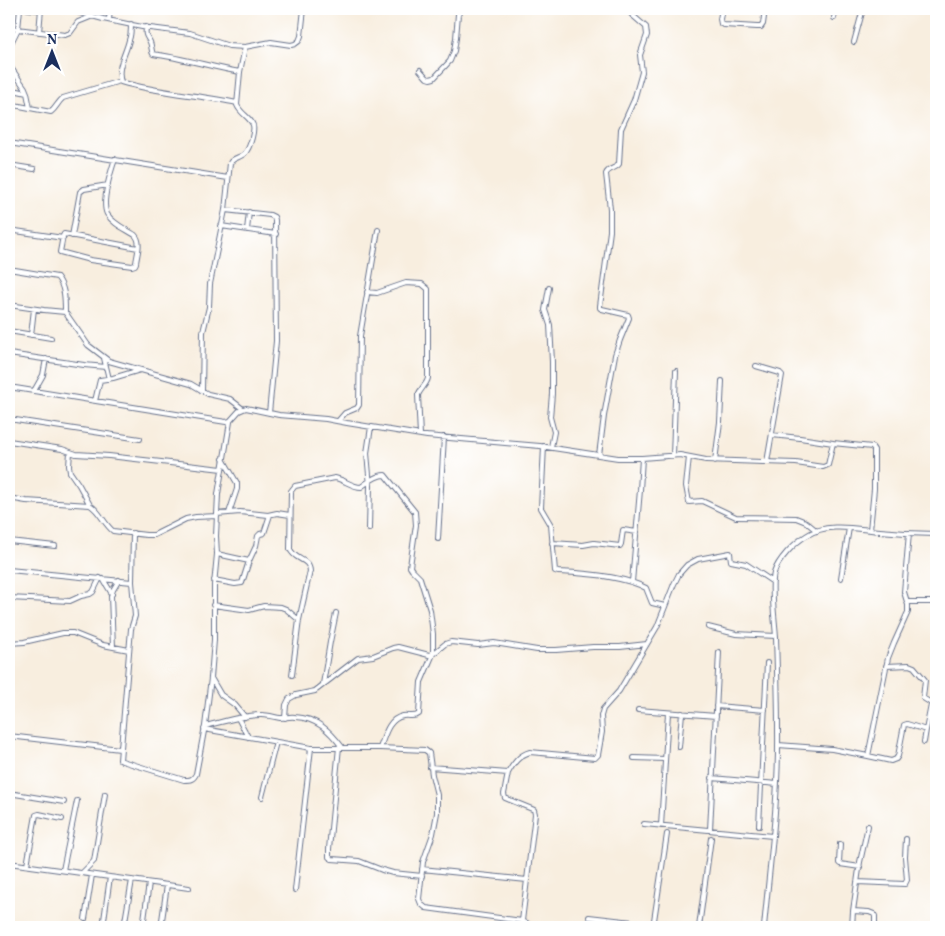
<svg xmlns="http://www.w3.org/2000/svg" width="945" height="936" font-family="Vollkorn,serif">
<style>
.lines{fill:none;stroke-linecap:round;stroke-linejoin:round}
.street-casing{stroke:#68728b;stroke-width:6}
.street{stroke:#fff;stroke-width:4}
</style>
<rect width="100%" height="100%" fill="#fff"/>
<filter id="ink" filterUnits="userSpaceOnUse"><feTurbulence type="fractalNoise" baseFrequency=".02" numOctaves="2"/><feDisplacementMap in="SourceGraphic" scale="10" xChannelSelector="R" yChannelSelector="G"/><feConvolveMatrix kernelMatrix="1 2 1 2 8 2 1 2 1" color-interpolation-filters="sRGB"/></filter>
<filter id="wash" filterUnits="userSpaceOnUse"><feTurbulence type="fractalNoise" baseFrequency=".0096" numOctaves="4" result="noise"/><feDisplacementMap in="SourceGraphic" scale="20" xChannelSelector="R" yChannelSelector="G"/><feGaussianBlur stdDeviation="1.12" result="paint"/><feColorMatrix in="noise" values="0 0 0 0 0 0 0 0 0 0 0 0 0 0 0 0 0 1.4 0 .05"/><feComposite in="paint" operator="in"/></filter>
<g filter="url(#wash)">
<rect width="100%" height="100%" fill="#f8eedf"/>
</g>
<g filter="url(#ink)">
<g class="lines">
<g class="street-casing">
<path id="street" d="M28,9L41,10
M66,9L103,19L142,27L190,33L229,46L245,47L271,42L291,45L295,44L299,41L301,36L304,9
M535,9H546
M722,9L720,19L721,24L724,25L757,27H761L763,24L765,9
M834,18L836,9
M109,20L110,9
M131,24C131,30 131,35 129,40C126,54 116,67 121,82C158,93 199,95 237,103
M146,27C145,36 146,35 150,42C152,47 151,50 153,54C183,58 211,67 240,72
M9,28L65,35L70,33L78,22L93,16
M39,32L41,9
M854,42L863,9
M9,47L18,29L20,9
M9,65L25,88L27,93L30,108
M420,70L427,78L430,79L434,78L450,61L454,51L456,38L458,14L463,9
M9,89L27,93
M9,104L51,112C56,108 58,102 63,98L120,81
M9,143L228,178
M115,159C111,171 101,203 107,214C113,224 126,229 135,235C142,242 137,254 136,263L135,265L132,266L90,260L60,252L63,236L64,234L138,248
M9,165L34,169
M225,210L270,215L274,217L275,220L276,341L269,413
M221,226L276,234
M9,230L63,238
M247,230L249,212
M72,236L80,192L84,189L108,185
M9,269L57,277C65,287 65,299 65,312
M549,288L545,310L550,325L552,362V394L550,417L554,432L551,447
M367,292L377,293L406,283L422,284L428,289V378C427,384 421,388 418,395L420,435
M9,305L44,310L65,312L88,345L109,361L191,384L208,394L230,399L243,409
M9,331L51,338
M31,335L34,309
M9,354L84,365L106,367
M104,358L109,379
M756,366L780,373L782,375L767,462
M9,387L226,422L230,421L239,411L246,408L279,415L326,419L347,423L427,436L540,446L618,458H642L680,455L706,460L796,463L823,467L828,465L833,443L872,447L874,450V489L870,530
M34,391L43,375L46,359
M202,391L203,332L209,307L210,284L225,210L230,163C233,157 241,158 245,153C250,148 256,128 252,123C248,116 240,113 237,105L240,72L245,47
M95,401L100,380L113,378L140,370
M9,419L140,439
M338,421L345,413L357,408L359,405L360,336L378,230
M772,435L800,438L833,443
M9,441L62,449L76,454L109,456L222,469
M544,446L541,508L551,525L555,571L558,572C583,573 623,576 646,588L652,603L665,606
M70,452L69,466L70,472L79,485L90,505
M599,455L604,416L615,355L620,340L629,318L628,315L602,309L600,308V306L610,231V209L606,174C608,168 616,169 619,164L621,129L634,100L642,72L640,55L647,35L646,27L631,14L629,9
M673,456L676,371
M689,457L686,486L689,502L702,501L736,517L796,518L806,522L817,531
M223,459L237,483V489L229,513
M715,461L720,422L722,381
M9,498L26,501L90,505C100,511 104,524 113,531L146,535H154L186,519L196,517L217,516
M217,514L240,512L268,515L277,513L290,515
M369,529L370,486L367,453L371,427
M133,533L132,582L135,616L131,629L120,760L122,761L184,780C190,780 193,780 196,774L205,726L211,678L214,640V585L217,554L216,536L218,494L230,422
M438,539L444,437
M9,541L55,546
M552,543L583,545L594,543L620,546L621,544L623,530L637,532
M217,554L249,561
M9,570L132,582
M841,578L849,528
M103,579L112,594
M214,580L235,584L242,583L249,561L256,546L258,536L260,534L264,533L270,515
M632,582L640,490L642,458
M9,598L70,601L81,596L90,594L93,592L100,578
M907,602H931
M213,605L249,610L264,606L281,607L286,609L299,620
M708,627L736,634L776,636
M9,643L24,642L63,633H73L103,645L129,650
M113,647L111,596L113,590L119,580
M292,675L299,620L310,571C309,558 295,561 290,549L291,491L295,486L335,478C345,480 352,487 361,487C368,482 376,475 385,475L415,512L416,525L411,559L410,567L412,570L420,578L430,610L433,634V654L421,682L419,714C414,718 409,715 403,716C388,719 385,735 380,748
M211,678L221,695L235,705L245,717
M323,684L330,642L336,613
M716,706L765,710
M638,710L716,716
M238,718L248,737
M285,718L286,705L289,699L296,695L315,691L358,658L373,656L393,648L398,647L429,655L433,654L445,644L451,642L478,645L494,643L537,650H556L593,647H620L647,644
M205,726C223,722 242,715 261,715C268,715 274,717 280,718C285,718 290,716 295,717C317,718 330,731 342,747
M204,729L311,748H380L425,750L429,753L432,775L437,795V813L433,834L423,862L419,899L421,904L426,908L522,921L527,923L530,927
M9,736L120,749
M924,742L926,730
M778,745L832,749L868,756L888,658L894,643L908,612V605L904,592L909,533
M339,747L329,849V857L332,859L359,861L382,870L393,873L422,876
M679,747L682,713
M868,756L891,761L896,759L898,756L904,725L907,724L926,730L931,705V703L923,698L925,680L914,667L909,665L886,666
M634,758L665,759
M430,767L508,773C513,764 519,755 530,752L595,758L598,755L602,732L601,716L603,709L619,691L657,627L674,584L679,574L687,565L698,559L730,553L731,561L746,564L773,582
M508,773L504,794L505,798L532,809L534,810L535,814L522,921
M712,778L777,784
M9,793L64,802
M262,797L276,742
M644,824L773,836
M661,826L668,713
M759,826L767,663
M868,826L860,862L853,911L869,912L874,914L875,916V927
M710,830L719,652
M840,844L839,863L840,864L860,867
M9,863L189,888
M27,865L36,815L39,814L62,819
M422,869L527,880
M63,870L77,801
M82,873L94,861L105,794
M857,882L905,884L907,880L905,857L906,839
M295,890L311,748
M589,917L677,927
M85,919L92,875
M103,927L110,877
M124,927L132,880
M143,927L149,883
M161,927L167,885
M604,927V919
M653,927L667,834
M699,927L711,838
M764,927C770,862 779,797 778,731C778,700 777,668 776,637C775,620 770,588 774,573C778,560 794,543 806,536C827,522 856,529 880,531C899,533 917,534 936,534
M852,927L853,911"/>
</g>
<use href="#street" class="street"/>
</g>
</g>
<rect width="945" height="936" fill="none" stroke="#fff" stroke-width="30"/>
<g transform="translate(52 52)" stroke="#ffffff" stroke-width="4" paint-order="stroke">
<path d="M0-4L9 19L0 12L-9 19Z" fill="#1b2f5e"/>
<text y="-8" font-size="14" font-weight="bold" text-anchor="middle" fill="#1b2f5e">N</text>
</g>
</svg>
